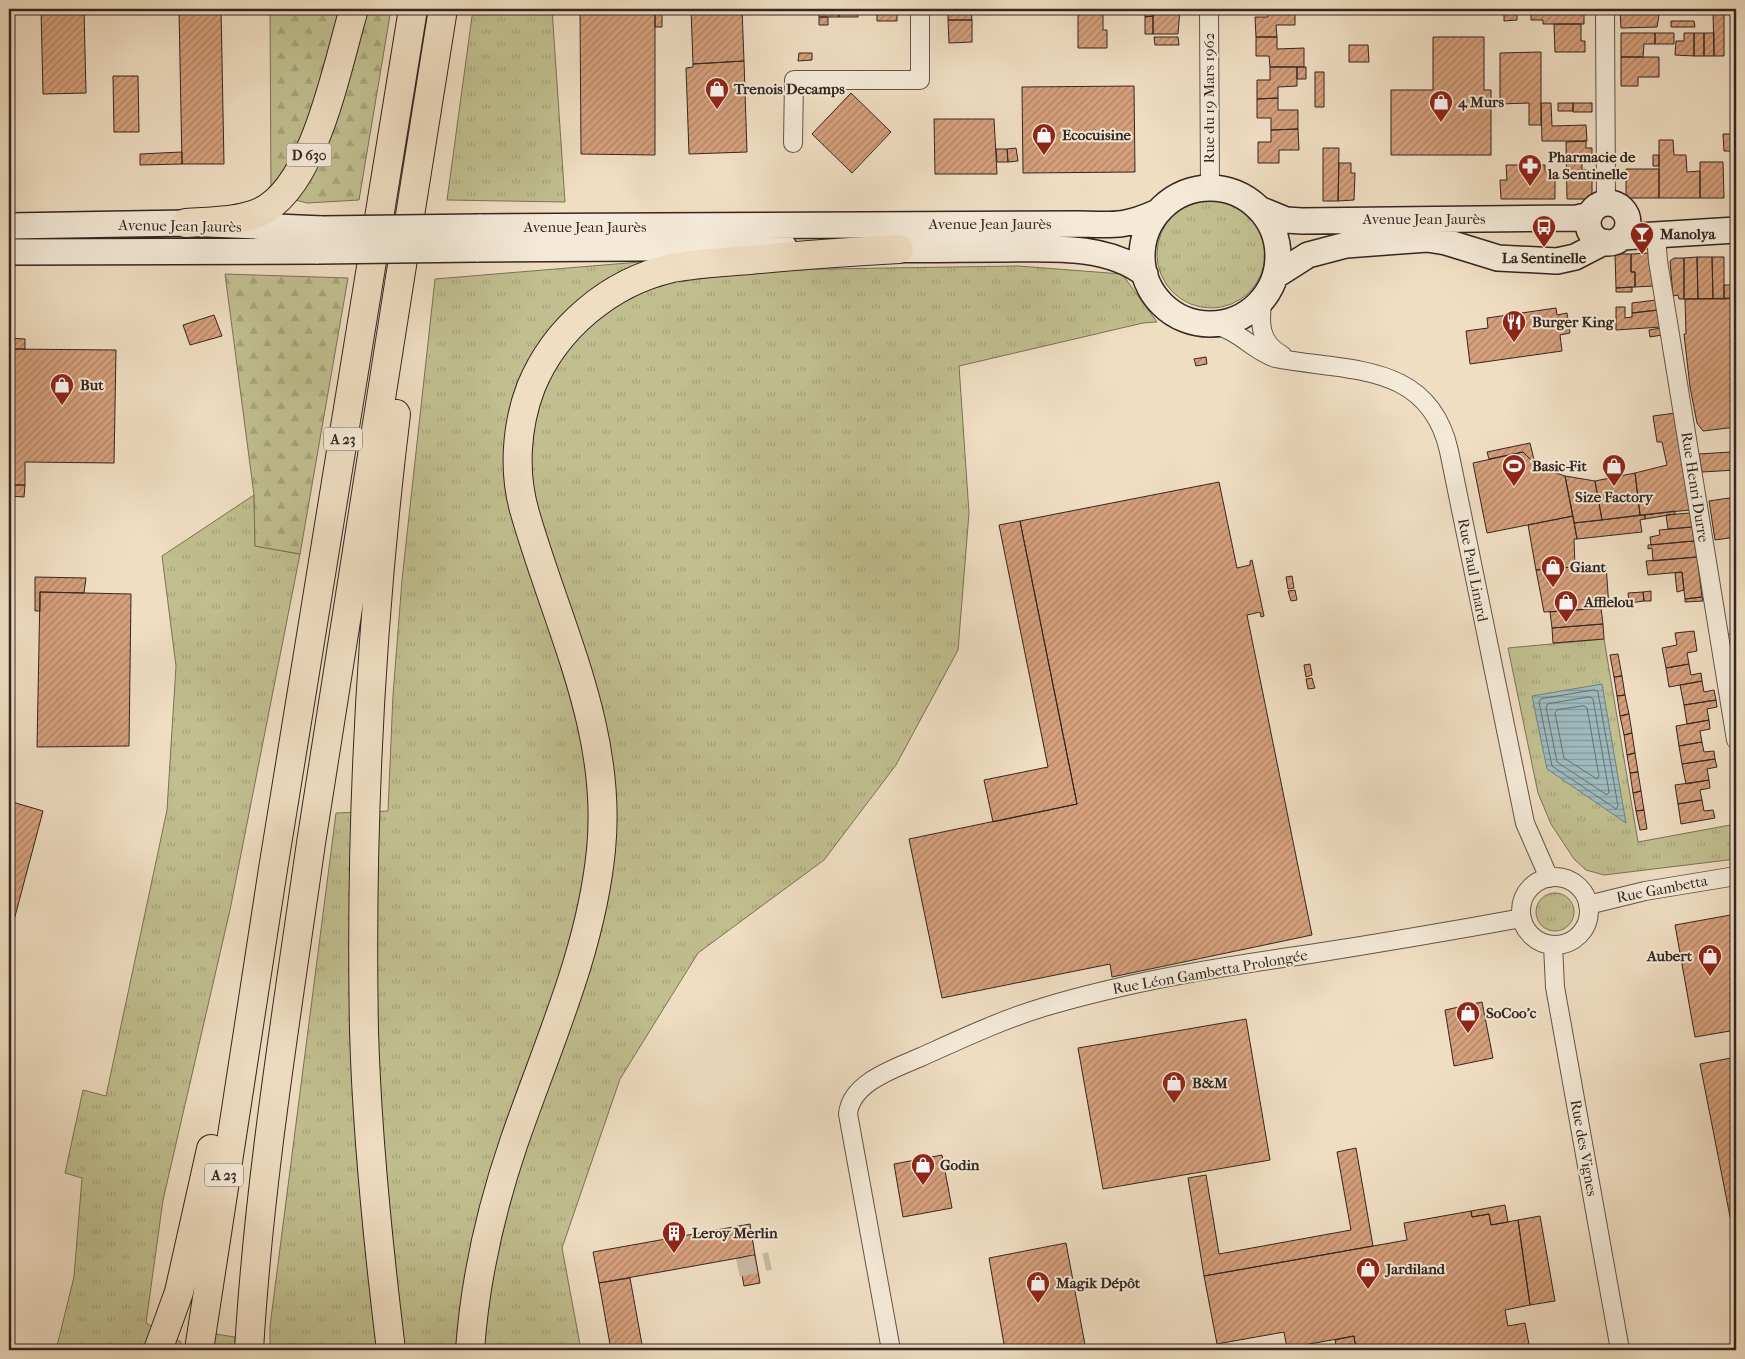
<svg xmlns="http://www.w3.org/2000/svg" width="1745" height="1359" font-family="'IM FELL French Canon',serif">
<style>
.grass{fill:url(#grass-tufts);stroke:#7a7258}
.forest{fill:url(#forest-firs);stroke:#7a7258}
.water{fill:url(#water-rules);stroke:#747f7e}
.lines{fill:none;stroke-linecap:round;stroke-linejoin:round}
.shore{stroke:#69706e;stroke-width:1}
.building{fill:url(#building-hatch);stroke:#342621}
.street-tunnel{stroke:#cab9a3;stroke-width:18;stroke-dasharray:18 9;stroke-linecap:butt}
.street-casing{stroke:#63544a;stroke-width:20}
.secondary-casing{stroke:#342621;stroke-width:28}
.highway-casing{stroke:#342621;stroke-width:30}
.street{stroke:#f5ead8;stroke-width:18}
.secondary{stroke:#f5ead8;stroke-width:25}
.highway{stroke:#f0dec3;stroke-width:28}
.secondary-bridge-casing{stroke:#342621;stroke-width:28;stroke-linecap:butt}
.secondary-bridge{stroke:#f5ead8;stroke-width:25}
.labels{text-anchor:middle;stroke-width:4;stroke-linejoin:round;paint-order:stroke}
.shield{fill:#f5ead8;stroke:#6e6158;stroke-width:1}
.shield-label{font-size:14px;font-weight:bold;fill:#342621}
.poi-label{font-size:15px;font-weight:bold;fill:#342621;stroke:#f5ead8;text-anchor:start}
.street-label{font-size:15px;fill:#342621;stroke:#f5ead8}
</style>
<defs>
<pattern id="grass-tufts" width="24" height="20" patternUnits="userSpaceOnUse" patternTransform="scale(1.25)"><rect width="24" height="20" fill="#c1bf8f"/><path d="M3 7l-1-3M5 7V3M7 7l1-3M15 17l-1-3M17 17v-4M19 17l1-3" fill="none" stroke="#a6a47b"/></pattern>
<pattern id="forest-firs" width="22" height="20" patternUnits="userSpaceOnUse" patternTransform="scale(1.25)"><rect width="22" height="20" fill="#c1bf8f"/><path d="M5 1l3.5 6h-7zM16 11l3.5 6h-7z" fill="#a6a47b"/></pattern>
<pattern id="water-rules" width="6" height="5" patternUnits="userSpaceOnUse" patternTransform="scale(1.25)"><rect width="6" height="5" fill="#9ebabc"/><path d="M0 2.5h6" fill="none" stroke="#829798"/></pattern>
<pattern id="building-hatch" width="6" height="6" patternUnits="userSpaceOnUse" patternTransform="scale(1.25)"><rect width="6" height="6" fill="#d6a07c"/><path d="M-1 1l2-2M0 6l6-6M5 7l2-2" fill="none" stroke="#ae8265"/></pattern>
</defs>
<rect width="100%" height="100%" fill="#f0dec3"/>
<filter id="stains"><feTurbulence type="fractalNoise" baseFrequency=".004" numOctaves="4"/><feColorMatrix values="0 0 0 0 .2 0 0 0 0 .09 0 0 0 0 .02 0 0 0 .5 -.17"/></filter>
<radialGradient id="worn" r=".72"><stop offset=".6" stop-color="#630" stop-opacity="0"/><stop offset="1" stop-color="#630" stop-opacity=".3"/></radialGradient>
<path class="grass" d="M473,9H552L565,202L447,200Z
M1157 254a54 54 0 1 1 108 0a54 54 0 1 1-108 0Z
M652,261L679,282L759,270L1018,266L1122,274L1157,322L1143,323L959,366L969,513L958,650L896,765L824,860L698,953L620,1079L562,1248L581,1350H270V1326L336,813L388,811L393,695L402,580L435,279Z
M254,495L255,546L300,554L230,910L163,1200L146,1323L181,1342L179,1350H56L74,1277L82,1178L65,1173L83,1090L106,1096L167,810L176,666L162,556Z
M1604,639L1638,842L1736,824V859L1604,875L1586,870L1574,859L1551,824L1538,793L1508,648Z
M1536 912a19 19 0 1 1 38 0a19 19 0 1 1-38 0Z
M215,1334L235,1337V1350H214Z"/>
<path class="forest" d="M270,9H391L359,200L307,203L271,194Z
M225,274L348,278L300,554L255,546L254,495Z"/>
<path class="water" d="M1602,684L1626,823L1547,769L1532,696Z"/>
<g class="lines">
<path class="shore" d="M1595,690L1598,692L1618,806L1616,809L1552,766L1539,702L1541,699Z
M1590,697L1593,699L1609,792L1607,795L1557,762L1546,707L1548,704Z
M1584,706L1587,708L1599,776L1597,779L1564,758L1555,713L1557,710Z"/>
</g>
<path class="building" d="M41,9H84L86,93L43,94Z
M179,9H221L224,164H182Z
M580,9H655V155L581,154Z
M691,9H742L744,61L693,64Z
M780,9H799V14H780Z
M799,9H819V14H799Z
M819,9H839V17H819Z
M839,9H858V17H839Z
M858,9H877V14H858Z
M877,9H897V21H877Z
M948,9H971L972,20H948Z
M1145,9H1153V16L1145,17Z
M1153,9H1180L1178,34H1153Z
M1269,9H1295V25H1276L1277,37H1256L1255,17H1268Z
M1539,9H1584V11H1539Z
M1620,9H1647V12H1655V9H1660L1657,27L1621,28Z
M1504,11H1524L1525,14H1517V20L1504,21Z
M1531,11H1584V24H1543V20H1531Z
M655,12L662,13V27H655Z
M1078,12H1103V30H1107V48H1078Z
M1713,12H1724V56H1714Z
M1153,16V34H1145V17Z
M819,17H828V25H819Z
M948,20H972V42L949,43Z
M1671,21H1694L1695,27H1671Z
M1554,24H1581V41H1585V52H1555Z
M1621,33H1655V44H1644L1643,57H1621Z
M1655,33H1674V44H1655Z
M1684,33H1694V56L1675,55L1676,41H1684Z
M1694,33H1704V56H1694Z
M1704,33H1714V56H1704Z
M1154,37H1178L1179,45H1155Z
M1256,37H1277V49L1304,48V67H1270L1269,56H1256Z
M1433,37H1484V90H1491V155H1391V90H1433Z
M1349,45H1368L1369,62H1349Z
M1541,52V125H1529V103L1500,104V53Z
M799,53H812V60L798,61Z
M1621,57H1659V77H1638V86H1621Z
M744,61L747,152L689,154L686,68L693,67V64Z
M1270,67H1297V86L1278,87V98L1257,99V80H1270Z
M1297,67H1306V79H1297Z
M1315,72H1324V107H1315Z
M113,76H138L139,132H114Z
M1134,86L1135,172L1023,173L1022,87Z
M851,93L891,132L852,173L812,134Z
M1278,98V110H1298V129L1271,130V118H1257V99Z
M1541,103H1551L1552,126L1586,125L1587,141H1542Z
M1558,103H1573V111H1558Z
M1573,103H1592V112H1573Z
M934,119H994L997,174H935Z
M1298,129L1299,150H1279V163H1258V142H1271V130Z
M1723,134H1735L1736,151H1724Z
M1659,140H1673L1674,155H1686L1687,172L1700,171V198H1659Z
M1586,141V148H1592V158L1582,159V170H1592V199H1567L1566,142Z
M1016,148L1018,161L1008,162L1007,149Z
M1323,148H1339L1338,201H1323Z
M996,149H1007L1008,162H997Z
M182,152V164L140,165V154Z
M1653,155H1659V166H1653Z
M1700,162H1723L1724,198H1700Z
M1339,163H1351V173H1355L1354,200L1338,201Z
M1506,165H1545V171H1552L1555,174V199H1501L1500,180H1507Z
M1626,169H1659V198H1626Z
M1649,253L1654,286L1635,287V272H1631V254Z
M1615,254H1631V272H1635V287L1616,288Z
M1697,257H1712L1713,299H1698Z
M1697,257L1698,299H1684V258Z
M1712,257H1724V299H1713Z
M1674,258H1684V299H1679L1678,295L1673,296L1670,261Z
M1724,285H1735L1736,298L1724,299Z
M1632,287V292H1616V288Z
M1736,298V427L1703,431L1697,423L1690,387L1684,334H1686L1685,299Z
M1656,300L1658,310L1632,313V303Z
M1616,307H1625V318L1632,317V313L1658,310L1661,327L1616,330Z
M1556,308L1557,315L1567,313L1570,333L1560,335L1562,351L1470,364L1466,331L1488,328L1487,318Z
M214,315L222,336L190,345L183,325Z
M1661,328L1662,335L1650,337L1649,330Z
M9,338L25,339V349H9Z
M9,349L116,350L114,463L25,462V485H9Z
M1206,357L1207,364L1196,366L1194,359Z
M1676,413L1690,510L1640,515L1635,473L1667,465L1662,442H1657L1653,416Z
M1530,443L1535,464L1523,452L1489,459L1487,452Z
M1523,452L1538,467L1565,476L1573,516L1487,533L1473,463Z
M1731,452H1736V470L1702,472L1699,454Z
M1635,473L1640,515L1602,520L1595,481Z
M1565,476L1595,481L1602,520L1574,523Z
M1219,482L1237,568L1250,565V561L1252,560L1264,616L1261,617L1260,612L1247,615L1312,935L1112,977L1110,964L942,998L909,839L1077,804L1020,521Z
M9,485H25L24,497L9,496Z
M1736,497V537L1715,540L1709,501Z
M1675,511V514L1645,519V515Z
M1690,513L1692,527L1668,529L1666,515Z
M1645,515V519L1640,520L1642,532L1577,539L1574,523Z
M1573,516L1577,539H1574L1575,567L1536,570L1528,525Z
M1020,521L1077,804L993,822L984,780L1048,767L999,525Z
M1692,527L1694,541L1651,545L1650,537L1660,535L1659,530Z
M1694,541L1697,557L1653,561L1652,548L1648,549V545Z
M1697,557L1702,597L1685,599L1682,572L1648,575L1646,561Z
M1606,564L1609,608L1544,612L1536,570Z
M1682,572L1684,590L1677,592L1675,573Z
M1292,576L1294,588L1288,589L1286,577Z
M35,577L86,578L84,593L40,592V611H35Z
M1295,590L1297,600L1291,601L1288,591Z
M1651,591V601H1644L1643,592Z
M40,592L131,594L129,746L37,747Z
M1643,592L1644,601L1629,603L1628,593Z
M1702,597L1703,601L1685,602V599Z
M1601,608L1603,624L1552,628L1550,612Z
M1603,624L1604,639L1553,643L1552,628Z
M1694,631L1697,651L1687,653L1689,664L1666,668L1662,648L1677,645L1675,633Z
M1736,632V671L1730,633Z
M1618,654L1622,676L1614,677L1610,655Z
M1310,664L1312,675L1306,677L1304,665Z
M1689,664L1691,675L1701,673L1702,681L1669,687L1666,668Z
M1622,676L1625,695L1617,696L1614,677Z
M1312,678L1315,688L1308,689L1306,679Z
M1702,681L1704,692L1714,690L1716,700L1684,705L1680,685Z
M1625,695L1629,714L1620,716L1617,696Z
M1716,700L1717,707L1707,709L1709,720L1687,724L1684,705Z
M1629,714L1632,733L1624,735L1620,716Z
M1709,720L1710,729L1700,731L1702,742L1679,746L1676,726Z
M1632,733L1635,753L1627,755L1624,735Z
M1702,742L1704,752L1714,751L1715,759L1682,764L1679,746Z
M1635,753L1638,772L1630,773L1627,755Z
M1715,759L1717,767L1707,769L1709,780L1686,784L1682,764Z
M1638,772L1641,791L1633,793L1630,773Z
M1709,780L1710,788L1700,790L1702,800L1678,804L1675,785Z
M1641,791L1644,810L1636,811L1633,793Z
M1702,800L1704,811L1713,810L1715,818L1681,824L1678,804Z
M9,801L43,811L9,939Z
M1644,810L1647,829L1640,830L1636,811Z
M1736,914V1030L1695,1037L1675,925Z
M1482,1002L1493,1058L1454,1066L1445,1010Z
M1246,1019L1270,1160L1103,1189L1078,1048Z
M1736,1057V1247L1700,1064Z
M1356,1148L1373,1246L1204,1276L1188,1178L1206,1175L1219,1254L1351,1230L1337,1152Z
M942,1155L952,1208L903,1217L894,1164Z
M1505,1205L1508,1222L1491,1225L1489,1214L1472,1217L1471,1211Z
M1471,1211L1472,1217L1489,1214L1491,1225L1518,1220L1530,1305L1505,1310L1508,1326L1525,1323L1530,1350H1356L1354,1336L1287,1348L1284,1332L1217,1344L1204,1276L1407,1240L1404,1223Z
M1540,1216L1555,1301L1530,1305L1518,1220Z
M750,1224L755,1255L599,1283L593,1252Z
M1066,1243L1086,1350H1005L989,1258Z
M755,1255L760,1283L744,1286L739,1258Z
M630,1278L643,1350H611L599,1283Z
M1354,1336L1356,1350H1337L1335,1340Z"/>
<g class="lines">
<path class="street-tunnel" d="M738,1268L770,1261"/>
<g class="street-casing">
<path id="street" d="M1209,9L1210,188
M1605,9L1606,203
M793,143L794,80H920V9
M1656,235L1658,261L1736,740
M1263,298C1259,322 1259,343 1282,355
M1212,324C1240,331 1251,349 1275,358C1347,372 1429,361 1449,451L1525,823L1549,878
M1521 911a34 34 0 1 1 68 0a34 34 0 1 1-68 0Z
M1588,905L1645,891L1736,876
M1553,945L1555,987L1620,1350
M891,1350L848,1114C851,1082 896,1068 921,1057C961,1039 1001,1020 1044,1007C1131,981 1220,967 1310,954C1380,943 1451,931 1522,918"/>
</g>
<g class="secondary-casing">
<path id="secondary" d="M1142 256a68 68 0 1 1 136 0a68 68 0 1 1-136 0Z
M1588 223a20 20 0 1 1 40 0a20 20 0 1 1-40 0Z
M1259,209L1286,220L1302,221L1577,218L1590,215
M9,226L186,223L322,229
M479,227L1079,224C1114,225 1125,227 1158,212
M1622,237L1736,230
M476,249L784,247
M879,249C918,250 958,249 997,249C1044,249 1106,243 1145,274
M9,252L318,251
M1275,276L1308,255L1346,245L1427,239L1446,242L1498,258L1557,261L1575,257L1604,242"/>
</g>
<g class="highway-casing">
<path id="highway" d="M186,223C209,221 236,222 258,213C315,189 337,65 354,9
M158,1350L179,1292L211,1149
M199,1350L273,869L413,9
M249,1350C259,1180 287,1012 311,843C353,565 399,287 443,9
M391,1350C378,1244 367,1137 364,1031C360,824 371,618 396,414
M470,1350C475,1280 491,1209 514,1142C547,1046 591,952 601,850C613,730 557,625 525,513C513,473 516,426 531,387C555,328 610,282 672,268C698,263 725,262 750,260C800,255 849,252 899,249"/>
</g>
<use href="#street" class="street"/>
<use href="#secondary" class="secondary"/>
<use href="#highway" class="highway"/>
<g class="secondary-bridge-casing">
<path id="secondary-bridge" d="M322,229L479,227
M318,251L476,249"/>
</g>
<use href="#secondary-bridge" class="secondary-bridge"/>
</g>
<defs>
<g id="shop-pin" transform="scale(1.25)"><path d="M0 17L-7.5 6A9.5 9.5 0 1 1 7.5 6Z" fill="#8f2418" stroke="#f5ead8"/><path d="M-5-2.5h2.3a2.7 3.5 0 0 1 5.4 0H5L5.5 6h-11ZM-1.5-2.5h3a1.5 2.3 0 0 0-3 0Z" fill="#fff"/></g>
<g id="pharmacy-pin" transform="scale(1.25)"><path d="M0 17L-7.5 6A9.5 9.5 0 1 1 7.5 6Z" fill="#8f2418" stroke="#f5ead8"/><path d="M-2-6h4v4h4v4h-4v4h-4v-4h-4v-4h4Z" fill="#fff"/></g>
<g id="bus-pin" transform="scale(1.25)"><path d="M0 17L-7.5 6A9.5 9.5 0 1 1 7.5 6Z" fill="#8f2418" stroke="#f5ead8"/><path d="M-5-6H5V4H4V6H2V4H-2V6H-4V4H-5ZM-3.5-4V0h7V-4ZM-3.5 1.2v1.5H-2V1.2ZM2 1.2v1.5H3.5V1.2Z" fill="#fff"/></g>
<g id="bar-pin" transform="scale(1.25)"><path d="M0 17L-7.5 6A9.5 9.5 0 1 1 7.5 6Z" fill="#8f2418" stroke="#f5ead8"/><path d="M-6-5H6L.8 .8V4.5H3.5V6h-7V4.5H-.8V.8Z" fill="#fff"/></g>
<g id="restaurant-pin" transform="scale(1.25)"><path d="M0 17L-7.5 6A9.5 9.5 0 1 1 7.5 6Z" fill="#8f2418" stroke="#f5ead8"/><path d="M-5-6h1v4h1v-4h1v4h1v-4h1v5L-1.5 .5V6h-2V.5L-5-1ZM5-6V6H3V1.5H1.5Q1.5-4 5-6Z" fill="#fff"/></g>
<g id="stadium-pin" transform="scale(1.25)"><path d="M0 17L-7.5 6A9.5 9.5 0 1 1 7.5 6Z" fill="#8f2418" stroke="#f5ead8"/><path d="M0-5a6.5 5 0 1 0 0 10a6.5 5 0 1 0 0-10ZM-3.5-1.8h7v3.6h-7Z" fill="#fff"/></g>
<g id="building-pin" transform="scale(1.25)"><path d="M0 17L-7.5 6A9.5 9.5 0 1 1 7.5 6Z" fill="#8f2418" stroke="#f5ead8"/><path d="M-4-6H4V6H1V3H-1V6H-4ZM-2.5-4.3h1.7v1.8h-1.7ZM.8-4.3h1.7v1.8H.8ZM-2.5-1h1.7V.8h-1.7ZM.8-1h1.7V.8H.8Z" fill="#fff"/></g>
</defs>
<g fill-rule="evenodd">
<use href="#shop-pin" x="717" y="89"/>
<use href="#shop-pin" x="1441" y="102"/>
<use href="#shop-pin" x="1044" y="135"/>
<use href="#pharmacy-pin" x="1530" y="166"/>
<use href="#bus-pin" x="1544" y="227"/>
<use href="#bar-pin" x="1642" y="234"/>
<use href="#restaurant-pin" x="1514" y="322"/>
<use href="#shop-pin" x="62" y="385"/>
<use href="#stadium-pin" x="1514" y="466"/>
<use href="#shop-pin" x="1614" y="466"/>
<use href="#shop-pin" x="1553" y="567"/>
<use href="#shop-pin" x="1566" y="602"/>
<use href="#shop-pin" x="1710" y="956"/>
<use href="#shop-pin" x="1468" y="1013"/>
<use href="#shop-pin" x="1174" y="1083"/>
<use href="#shop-pin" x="923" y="1165"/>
<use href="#building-pin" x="674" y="1233"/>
<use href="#shop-pin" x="1368" y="1269"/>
<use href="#shop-pin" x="1038" y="1283"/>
</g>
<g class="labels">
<g class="shield">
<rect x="286.5" y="143.5" width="45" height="23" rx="4"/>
<rect x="324" y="427.5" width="38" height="23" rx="4"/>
<rect x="205" y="1163.5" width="38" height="23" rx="4"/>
</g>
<g class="shield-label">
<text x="309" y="160">D 630</text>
<text x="343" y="444">A 23</text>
<text x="224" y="1180">A 23</text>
</g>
<g class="poi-label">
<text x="734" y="94">Trenois Decamps</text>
<text x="1458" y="107">4 Murs</text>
<text x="1062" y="140">Ecocuisine</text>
<text x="1548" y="162">Pharmacie de<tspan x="1548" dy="17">la Sentinelle</tspan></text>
<text x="1660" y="239">Manolya</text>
<text x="1544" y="263" text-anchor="middle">La Sentinelle</text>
<text x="1532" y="327">Burger King</text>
<text x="80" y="390">But</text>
<text x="1532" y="471">Basic-Fit</text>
<text x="1614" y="502" text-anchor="middle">Size Factory</text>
<text x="1570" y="572">Giant</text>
<text x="1584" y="607">Afflelou</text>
<text x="1692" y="961" text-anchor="end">Aubert</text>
<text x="1486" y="1018">SoCoo'c</text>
<text x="1192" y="1088">B&amp;M</text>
<text x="940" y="1170">Godin</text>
<text x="692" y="1238">Leroy Merlin</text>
<text x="1386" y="1274">Jardiland</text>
<text x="1056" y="1288">Magik Dépôt</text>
</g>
<g class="street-label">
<text transform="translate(1209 98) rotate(-90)" y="5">Rue du 19 Mars 1962</text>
<text x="1424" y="224">Avenue Jean Jaurès</text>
<text x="990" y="229">Avenue Jean Jaurès</text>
<text transform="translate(180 226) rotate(1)" y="5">Avenue Jean Jaurès</text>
<text x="585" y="232">Avenue Jean Jaurès</text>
<text transform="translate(1695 487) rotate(81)" y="5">Rue Henri Durre</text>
<text transform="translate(1473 570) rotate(79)" y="5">Rue Paul Linard</text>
<text transform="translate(1662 889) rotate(-11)" y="5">Rue Gambetta</text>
<text transform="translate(1210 972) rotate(-10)" y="5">Rue Léon Gambetta Prolongée</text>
<text transform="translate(1584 1148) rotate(80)" y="5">Rue des Vignes</text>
</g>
</g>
<rect width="1745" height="1359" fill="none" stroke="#f0dec3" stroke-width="30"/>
<rect x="10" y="10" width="1725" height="1339" fill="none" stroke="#342621" stroke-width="2.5"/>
<rect x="15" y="15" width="1715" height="1329" fill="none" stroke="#342621"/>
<rect width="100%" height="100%" filter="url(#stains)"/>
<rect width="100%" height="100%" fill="url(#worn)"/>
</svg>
